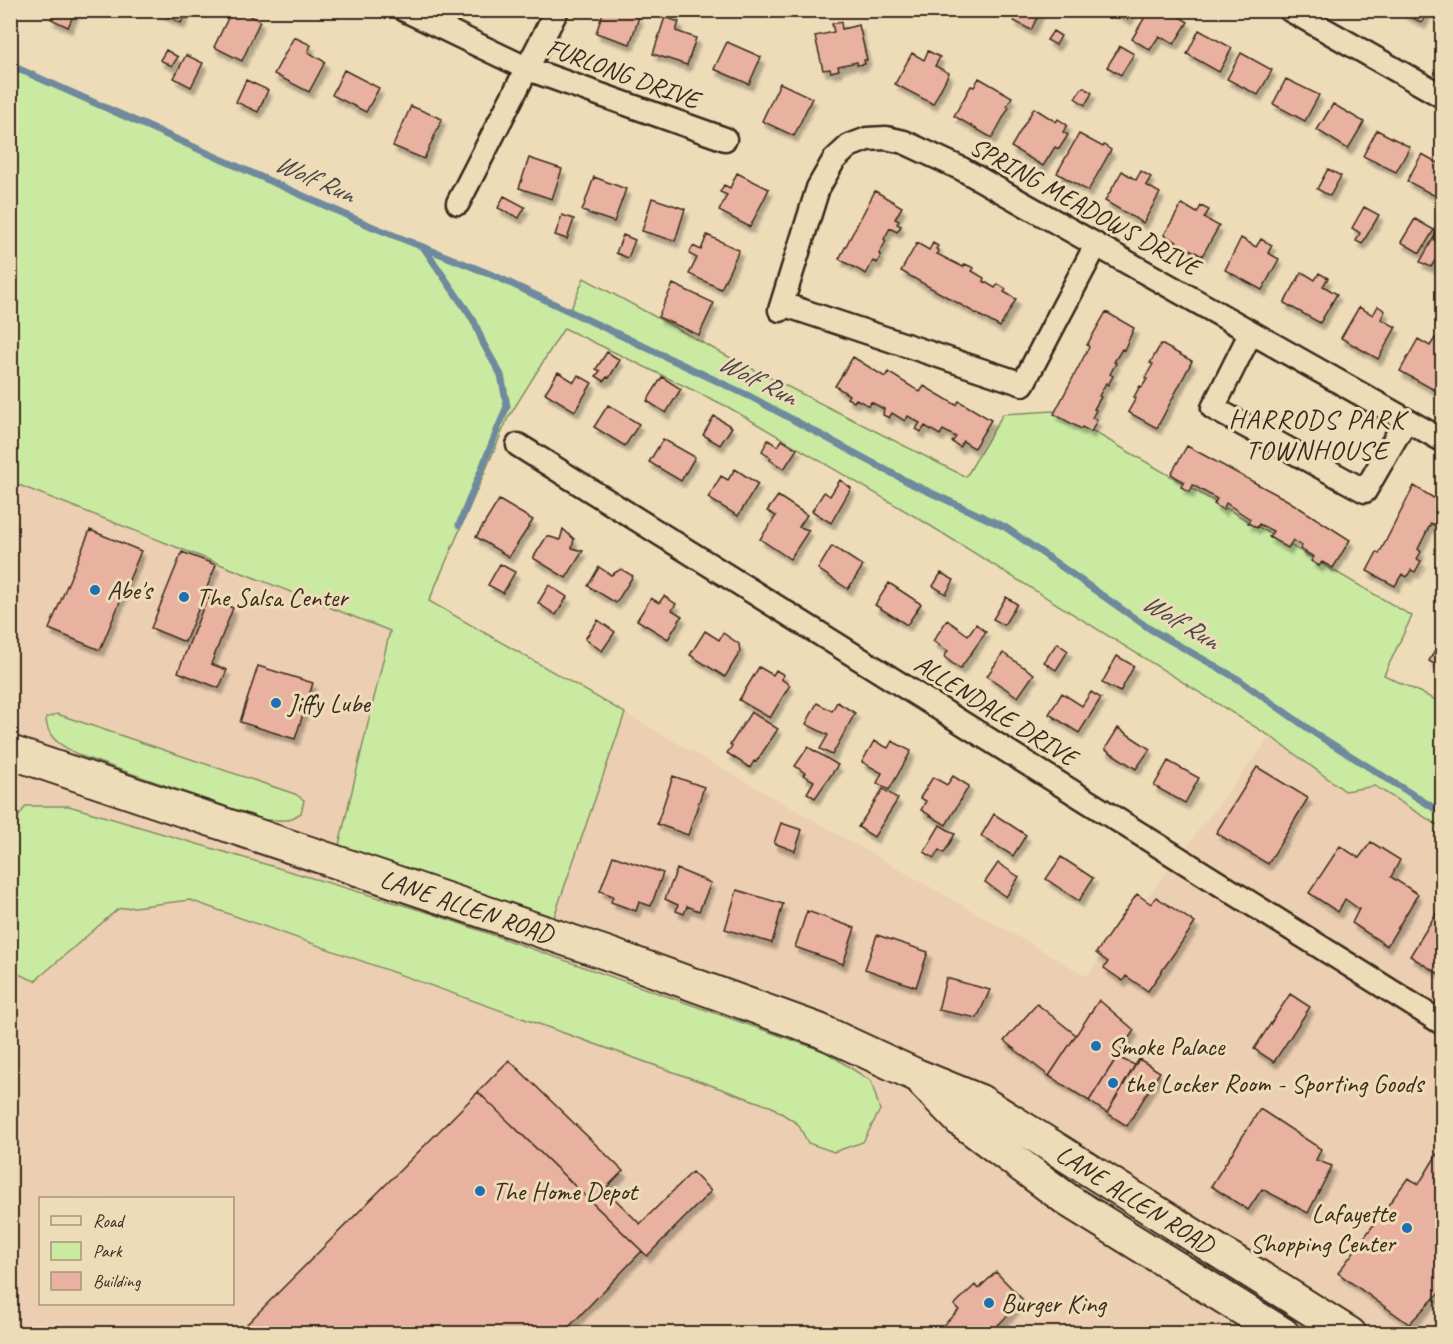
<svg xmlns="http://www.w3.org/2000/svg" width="1453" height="1344" font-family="Caveat,sans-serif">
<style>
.built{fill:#eccfb2;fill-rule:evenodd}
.green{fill:#caeaa2;stroke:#828a60;stroke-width:1.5}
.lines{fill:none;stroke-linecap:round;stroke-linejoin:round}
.stream{stroke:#708a9d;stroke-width:7}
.building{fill:#e9b2a0;stroke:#3b2a1e;stroke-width:1.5;filter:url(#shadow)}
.minor-casing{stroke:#3b2a1e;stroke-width:27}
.secondary-casing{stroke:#3b2a1e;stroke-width:36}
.minor{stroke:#eedcb9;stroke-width:22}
.secondary{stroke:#eedcb9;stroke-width:32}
.poi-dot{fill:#1f6fb2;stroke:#eedcb9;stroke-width:2}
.labels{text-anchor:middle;stroke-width:6;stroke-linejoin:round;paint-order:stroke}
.street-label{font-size:26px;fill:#3b2a1e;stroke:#eedcb9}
.poi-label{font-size:26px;fill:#3b2a1e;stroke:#eedcb9;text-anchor:start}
.water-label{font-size:27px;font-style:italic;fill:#4d4a48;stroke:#eedcb9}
.neighbourhood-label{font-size:27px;letter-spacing:1.5px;fill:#3b2a1e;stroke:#eedcb9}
</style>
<defs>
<filter id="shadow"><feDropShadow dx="3.5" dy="6" stdDeviation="1.5" flood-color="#0004"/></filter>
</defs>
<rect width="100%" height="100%" fill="#eedcb9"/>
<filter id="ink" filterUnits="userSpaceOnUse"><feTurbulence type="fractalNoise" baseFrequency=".0167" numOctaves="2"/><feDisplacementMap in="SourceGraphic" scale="12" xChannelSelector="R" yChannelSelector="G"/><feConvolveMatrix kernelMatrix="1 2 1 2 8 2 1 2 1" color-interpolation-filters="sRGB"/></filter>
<g filter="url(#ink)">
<path class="built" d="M10,482L390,631L335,861L549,933L625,713L1087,976L1303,694L1442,770V1333H11ZM40,1198H232V1304H40Z"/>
<path class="green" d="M10,66L570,311L584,278L727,356L966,477L1003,414L1054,411L1084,426L1412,616L1384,675L1442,703V828L1375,786L1345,791L1270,736L921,520L728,407L564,328L508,418L429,601L625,713L548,934L335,862L390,631L11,482Z
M57,714L295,794L304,800L301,813L289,820H265L78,755C61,744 47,740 46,718Z
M26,806H69L430,913L826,1052L871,1081L880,1110L863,1142L834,1152L808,1143L798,1124L772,1107L190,900L118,909L35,981L11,971V827Z"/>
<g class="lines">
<path class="stream" d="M10,65L373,227L495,276L751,397L912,484L1005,527L1150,629L1238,679L1316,734L1442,813
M424,248L474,321L484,345L501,375L507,406L459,525"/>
</g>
<path class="building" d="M55,10H76L68,27L51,19Z
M155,10H187L181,23Z
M232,10H238L260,21L242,61L214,47Z
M604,10H618L639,17L630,44L596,33Z
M1020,10H1041L1031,30L1014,21Z
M1111,10H1133L1128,19Z
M1149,10H1169L1188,22L1174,44L1159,36L1150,50L1132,39Z
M1399,10H1428L1422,23Z
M665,17L679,22L676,31L696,38L687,65L653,54Z
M841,22L842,29L859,25L867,60H864L865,64L857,65V62L838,66L839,70L831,72L830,69L823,70L815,36L834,32L832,24Z
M1199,30L1232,48L1219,72L1187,54Z
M1053,31L1061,36L1056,45L1047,40Z
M294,37L311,45L308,52L325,62L309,92L274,74Z
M727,42L761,57L749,84L714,69Z
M1120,46L1134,54L1121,75L1107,67Z
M166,50L178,57L172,66L160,60Z
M928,51L940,57L935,66L949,73L933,104L895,84L912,53L924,60Z
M1241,53L1272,70L1258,95L1227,79Z
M186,55L203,63L191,87L174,78Z
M344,70L379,88L366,112L332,95Z
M979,78L1012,97L1007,106L1009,107L992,138L954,116L971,86L974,87Z
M1286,79L1319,95L1305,121L1273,104Z
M246,80L268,90L258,112L236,102Z
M780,83L812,98L794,136L762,121Z
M1083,87L1092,93L1085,105L1075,98Z
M1333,104L1364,122L1348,149L1317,130Z
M411,106L442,119L424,159L393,146Z
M1034,108L1056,122L1058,119L1067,125L1063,132L1068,135L1059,149L1055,147L1043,166L1011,147Z
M1377,130L1410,147L1396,172L1363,156Z
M1079,134L1103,147L1104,145L1111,150L1088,191L1057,173Z
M1422,154L1442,165V192L1439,198L1407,181Z
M529,158L562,169L552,199L519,188Z
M1328,169L1341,176L1330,196L1317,189Z
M1122,171L1136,180L1141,171L1151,177L1146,185L1160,193L1143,223L1105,201Z
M737,173L769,189L750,227L719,211L727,195L720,192L724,185L730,188Z
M594,177L626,189L614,222L582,211Z
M875,191L902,207L895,219L899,221L897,224L901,226L897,232L890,228L884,239L886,241L879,254L881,255L877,263L873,261L866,274L839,259Z
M504,196L525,207L519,218L498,208Z
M652,198L685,209L675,241L642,231Z
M1182,204L1197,213L1201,206L1209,210L1204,218L1219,226L1202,256L1164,235Z
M1364,207L1379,215L1362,244L1356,241L1360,233L1352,228Z
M562,215L574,219L567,239L555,235Z
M1415,219L1434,230L1420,253L1401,242Z
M1437,232L1442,235V256L1439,254L1431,267L1420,262Z
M623,235L635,240L628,258L616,253Z
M707,235L739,250L721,289L689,274L697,258L689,254L693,246L701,250Z
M1241,238L1256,247L1261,239L1272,245L1268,253L1279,259L1262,290L1225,270Z
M917,243L929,250L933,243L938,246L936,249L939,251L937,254L963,267L965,264L974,268L972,271L984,278L983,281L995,288L998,284L1006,289L1004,292L1016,299L1000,327L901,271Z
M1302,272L1315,280L1319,273L1328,278L1323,286L1337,294L1320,323L1284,303Z
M673,284L714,303L699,335L658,317Z
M1378,306L1385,311L1381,319L1396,327L1378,359L1341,338L1359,307L1373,315Z
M1106,312L1134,328L1124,350L1122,349L1114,362L1116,363L1110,374L1113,376L1108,385L1106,383L1099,396L1101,397L1094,409L1096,410L1092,418L1097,420L1091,432L1082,427L1081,429L1054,414L1089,347L1087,345Z
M1435,338L1442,343L1441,352L1442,353V384L1438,392L1400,371L1418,339L1430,346Z
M1161,344L1192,361L1157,428L1128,412L1136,398L1134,397L1140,386L1142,387L1147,379L1145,378L1153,364L1150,363Z
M607,352L620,360L609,378L607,377L604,381L596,376L600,371L596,369Z
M853,357L885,377L888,372L920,392L924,386L956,405L959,401L991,420L974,448L963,441L960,447L952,442L956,437L943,430L940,435L925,426L921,432L916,429L920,423L908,416L905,421L892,413L889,418L883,415L884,409L871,402L869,406L856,399L854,402L847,398L849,395L835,386Z
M558,372L574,382L578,375L592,383L575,411L545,393Z
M662,377L681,389L666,413L647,401Z
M608,405L639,424L625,446L594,427Z
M714,416L732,427L720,445L703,435Z
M663,439L695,457L681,481L649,462Z
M768,440L778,446L782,440L797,449L784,469L770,460L771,458L762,451Z
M1187,446L1287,500L1350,540L1333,568L1322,562L1319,566L1311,561L1314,557L1300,549L1302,546L1293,540L1288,548L1269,537L1273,531L1259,524L1257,528L1248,523L1250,519L1226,503L1223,510L1214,504L1217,499L1193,485L1190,492L1181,487L1184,482L1171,474Z
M735,469L758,484L738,516L708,498L721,476L728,480Z
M840,480L851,488L831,523L812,511L824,492L830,496Z
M1414,486L1442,503L1436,515L1438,516L1433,525L1431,523L1418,549L1421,552L1417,559L1421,561L1415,572L1411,570L1407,577L1402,574L1395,586L1367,571L1377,552L1379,554Z
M778,496L807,515L799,527L809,530L790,559L760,539L776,516L767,511Z
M499,500L533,520L509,557L476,537Z
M563,529L574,539L572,548L583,551L566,578L533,558L547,536L560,540Z
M90,530L141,551L100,650L49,629Z
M832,546L863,566L848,589L818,569Z
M182,552L216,565L185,642L151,628Z
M500,564L515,572L503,593L488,585Z
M599,567L611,575L621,569L633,576L616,603L588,586Z
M941,573L954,580L946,594L933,586Z
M889,583L921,604L907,625L875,605Z
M549,585L567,597L556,615L538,603Z
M664,596L676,604L672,610L682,616L668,639L637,620L651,598L659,603Z
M1006,597L1017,604L1004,625L993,619Z
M207,598L233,608L211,664L227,670L219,688L178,672Z
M598,620L615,632L602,651L585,639Z
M947,620L968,635L976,624L986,632L960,669L944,657L948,651L933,641Z
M705,631L719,640L723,633L739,644L740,652L725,677L690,655Z
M1442,637V669L1429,661Z
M1057,643L1068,651L1056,670L1044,662Z
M1003,653L1034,674L1018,697L987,676Z
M1117,656L1134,666L1120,692L1102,683Z
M258,666L313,683L295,739L240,722Z
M759,667L773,675L776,670L784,675L781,679L790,685L770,718L739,700Z
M1091,692L1101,698L1079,733L1049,714L1062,693L1082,706Z
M837,702L855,713L832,755L820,749L828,735L806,724L817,703L832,711Z
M751,712L778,729L756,762L754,761L750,768L727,753L732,746L730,745Z
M1118,728L1150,749L1136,769L1105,749Z
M874,741L888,748L892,741L911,751L889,790L877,783L882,773L862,762Z
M808,747L838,765L815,798L807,793L814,781L803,775L805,773L795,766Z
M1168,761L1199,778L1185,803L1154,786Z
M1257,767L1308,798L1268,864L1216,833Z
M673,776L704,787L688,835L657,824Z
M953,776L969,786L946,825L921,810L926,801L920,798L933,777L947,785Z
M883,789L898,799L874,837L858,827Z
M994,814L1026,835L1013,856L981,836Z
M781,823L802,830L795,851L774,843Z
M940,825L955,834L944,853L939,850L934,858L924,852Z
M1371,842L1400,860L1391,877L1418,894L1387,946L1352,923L1359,909L1345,899L1338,912L1309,893L1340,846L1359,858Z
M613,856L663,873L651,906L639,902L636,911L611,902L613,896L600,891Z
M1061,857L1093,878L1079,901L1046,879Z
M998,863L1019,877L1006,897L985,882Z
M677,869L711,883L699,911L687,906L684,914L676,911L678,905L665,899Z
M737,890L783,904L772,943L725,929Z
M1137,894L1151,904L1156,897L1195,923L1148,991L1126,976L1123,981L1104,968L1108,962L1096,953Z
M1442,904V976L1410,956Z
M807,911L855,928L843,964L795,947Z
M877,935L928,952L916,987L865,969Z
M946,978L990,990L977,1018L938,1010Z
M1290,994L1310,1007L1274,1062L1254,1049Z
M1099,1000L1134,1030L1089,1101L1049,1076Z
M1037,1004L1076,1035L1049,1076L1004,1041Z
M1117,1057L1135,1065L1107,1113L1089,1101Z
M1139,1059L1160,1072L1127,1126L1107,1113Z
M509,1060L623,1171L605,1189L640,1224L692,1172L711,1191L647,1256L478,1092Z
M478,1092L642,1251L562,1334H237Z
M1260,1109L1321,1149L1316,1160L1332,1166L1308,1213L1262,1189L1248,1210L1211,1186Z
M1442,1146V1290L1409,1324L1338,1273L1408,1178L1419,1184Z
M996,1272L1023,1300L989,1334H934L959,1310L954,1305L975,1285L978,1289Z"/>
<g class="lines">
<g class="minor-casing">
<path id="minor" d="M405,10L528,69L725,139
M1290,10L1442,96
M458,203L557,10
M782,304L1023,384L1096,245
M780,310L818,188L834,160L849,146L867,139L886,138L904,142L962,169L1442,440
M1251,332L1213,408L1365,491L1406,420
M518,445L1442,1023"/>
</g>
<g class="secondary-casing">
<g id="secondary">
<path id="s1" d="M10,752L606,953L819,1030L916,1075L980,1101L1350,1334"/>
<path d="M925,1084L960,1120L1069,1201L1283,1334"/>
</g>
</g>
<use href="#minor" class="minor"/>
<use href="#secondary" class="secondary"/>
</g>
</g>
<g class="poi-dot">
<circle cx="95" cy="590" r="6"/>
<circle cx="184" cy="597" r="6"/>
<circle cx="276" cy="703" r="6"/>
<circle cx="1096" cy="1046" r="6"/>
<circle cx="1113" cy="1083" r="6"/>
<circle cx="480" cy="1191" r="6"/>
<circle cx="1407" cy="1228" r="6"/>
<circle cx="989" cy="1303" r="6"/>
</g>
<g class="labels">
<g class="street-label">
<text transform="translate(623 73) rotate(20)" y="9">FURLONG DRIVE</text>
<text transform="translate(1085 206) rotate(29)" y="9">SPRING MEADOWS DRIVE</text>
<text transform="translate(996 710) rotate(32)" y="9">ALLENDALE DRIVE</text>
<text dy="9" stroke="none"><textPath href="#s1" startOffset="482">LANE ALLEN ROAD</textPath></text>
<text dy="9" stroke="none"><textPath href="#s1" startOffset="1215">LANE ALLEN ROAD</textPath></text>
</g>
<g class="poi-label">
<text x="107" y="599">Abe's</text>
<text x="196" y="606">The Salsa Center</text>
<text x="288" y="712">Jiffy Lube</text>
<text x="1108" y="1055">Smoke Palace</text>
<text x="1125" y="1092">the Locker Room - Sporting Goods</text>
<text x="492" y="1200">The Home Depot</text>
<text x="1395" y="1222" text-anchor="end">Lafayette<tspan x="1395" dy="30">Shopping Center</tspan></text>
<text x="1001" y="1312">Burger King</text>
</g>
<g class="water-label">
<text transform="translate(315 178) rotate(24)" y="9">Wolf Run</text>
<text transform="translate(758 379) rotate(27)" y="9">Wolf Run</text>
<text transform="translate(1181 621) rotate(31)" y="9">Wolf Run</text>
</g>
<g class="neighbourhood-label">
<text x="1317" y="428">HARRODS PARK<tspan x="1317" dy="31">TOWNHOUSE</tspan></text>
</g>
</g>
<rect width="1453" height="1344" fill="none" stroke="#eedcb9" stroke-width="36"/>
<rect x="18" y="18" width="1417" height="1308" fill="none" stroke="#3b2a1e" stroke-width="2" filter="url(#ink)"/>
<rect x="39" y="1197" width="195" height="108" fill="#eedcb9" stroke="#a6957b" stroke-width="1.5"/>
<rect x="51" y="1216" width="30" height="9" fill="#eedcb9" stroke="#a6957b" stroke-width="1.5"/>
<text x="93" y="1227" font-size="18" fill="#3b2a1e">Road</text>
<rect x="51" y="1242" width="30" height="18" fill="#caeaa2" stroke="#a6957b" stroke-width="1.5"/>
<text x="93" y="1257" font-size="18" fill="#3b2a1e">Park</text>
<rect x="51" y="1272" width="30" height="18" fill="#e9b2a0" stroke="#a6957b" stroke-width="1.5"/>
<text x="93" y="1287" font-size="18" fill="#3b2a1e">Building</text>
</svg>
